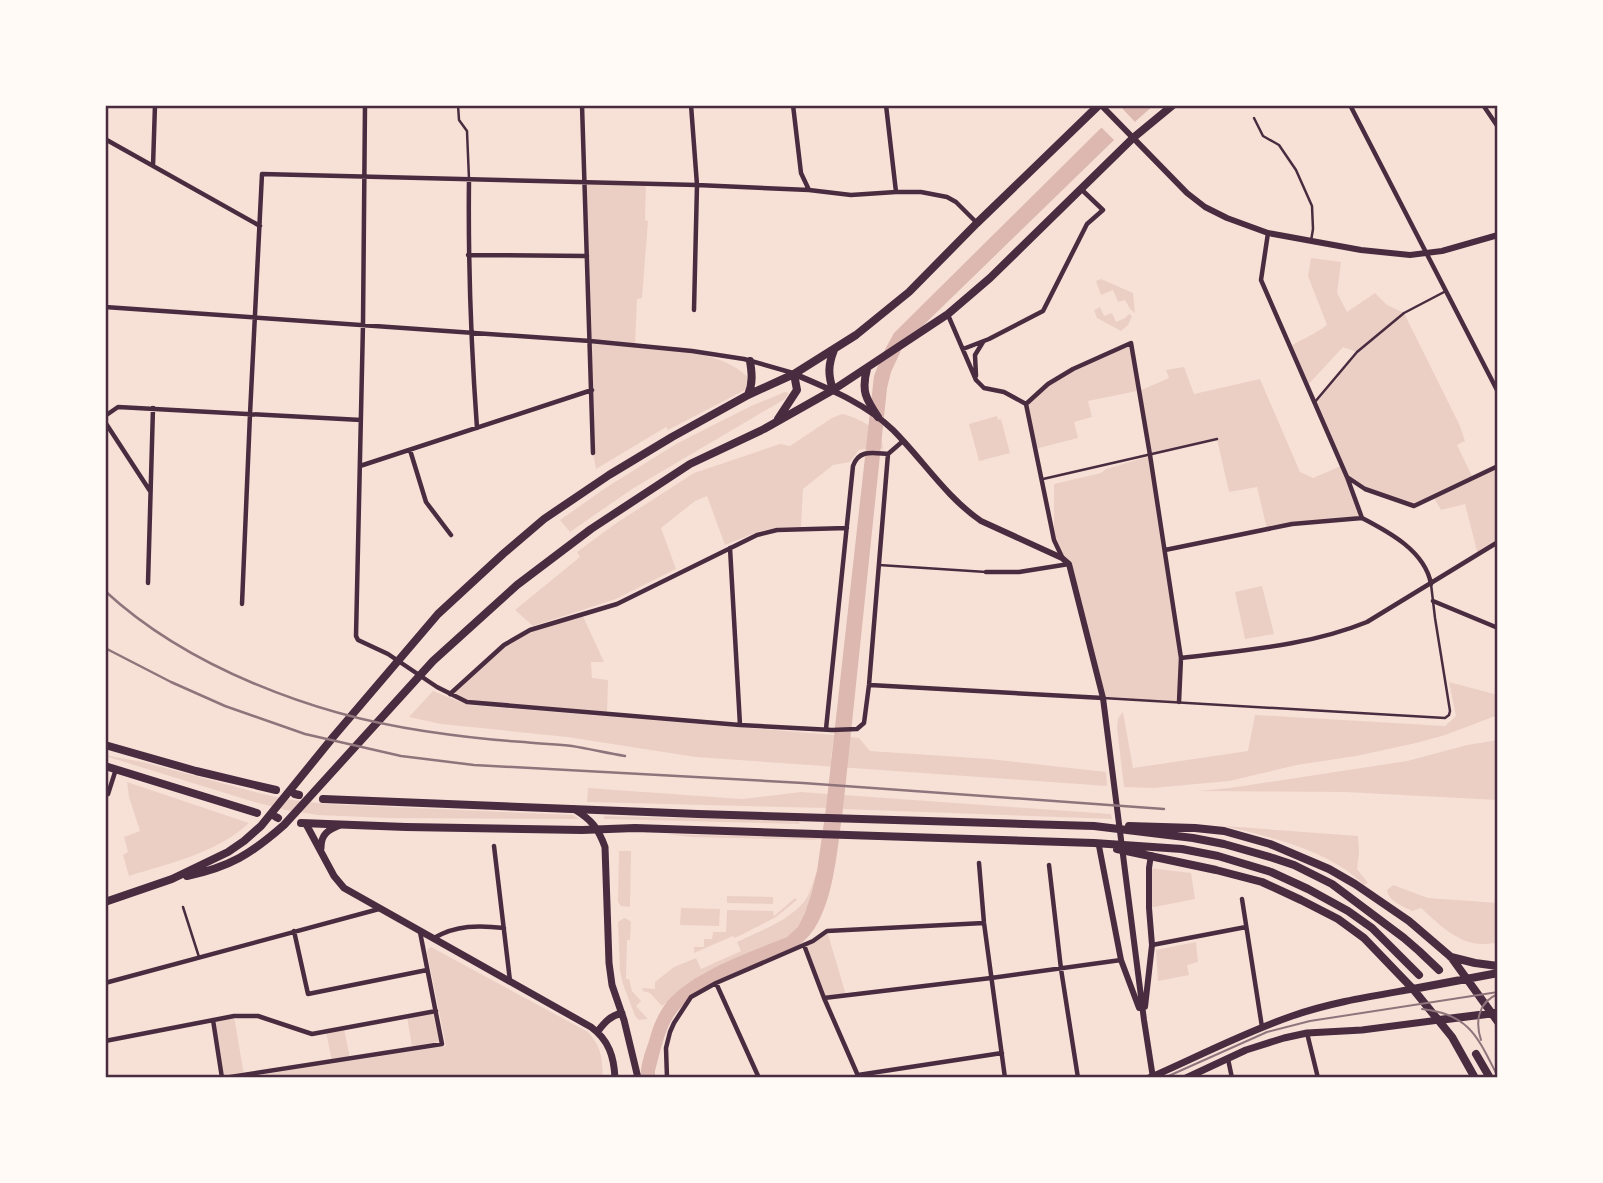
<svg xmlns="http://www.w3.org/2000/svg" width="1603" height="1183" font-family="'Golos Text',sans-serif">
<style>
.green{fill:#ebcfc5}
.water{fill:#dcb8b0}
.pier{fill:#f7e1d7}
.lines{fill:none;stroke-linecap:round;stroke-linejoin:round}
.service{stroke:#4a2c40;stroke-width:2.5}
.minor{stroke:#4a2c40;stroke-width:4.5}
.tertiary{stroke:#4a2c40;stroke-width:6}
.secondary{stroke:#4a2c40;stroke-width:7}
.primary{stroke:#4a2c40;stroke-width:8}
.tram{stroke:#8f747c;stroke-width:2}
.rail{stroke:#8f747c;stroke-width:2.5}
.neatline{fill:none;stroke:#4a2c40;stroke-width:2.5}
</style>
<rect width="100%" height="100%" fill="#f7e1d7"/>
<path class="green" d="M585,182L646,183L645,220L648,221L642,298L637,299L635,346C670,349 721,351 748,377V385L745,390L668,430L666,427L596,469L593,453Z
M1311,258L1341,262L1337,293L1347,312L1375,293L1387,305L1404,313L1460,426L1465,441L1457,445L1473,478L1498,466V543L1478,555L1465,504L1441,510L1434,498L1414,506L1365,489L1348,478L1362,518L1267,529L1257,487L1229,492L1217,439L1150,456L1181,658L1179,702L1103,698L1073,579L1054,540V484L1101,473L1106,469L1150,456L1137,391L1088,401L1092,417L1074,422L1078,438L1035,449L1026,404L1048,384L1073,369L1131,343L1139,391L1169,378L1166,370L1184,367L1194,394L1260,379L1300,472L1313,478L1341,466L1314,403L1357,352L1343,347L1307,386L1290,346C1303,339 1315,334 1327,325L1308,276Z
M1101,279L1133,293L1135,313L1130,309L1125,300L1118,302L1113,290L1101,295L1096,281Z
M1100,307L1104,316L1112,313L1116,322L1125,318L1129,314L1132,316L1128,325L1121,331L1097,318L1094,310Z
M785,392L789,393L785,399L632,489L570,532L560,520L607,487L676,444L751,406Z
M842,414C859,418 884,430 883,449L870,448L859,450L850,462L833,465L803,489L801,527H778L757,532L725,545L707,496L695,501L661,528L676,569L616,599L533,626L515,610L580,557L577,552L615,524L694,473L780,444L790,446L832,418Z
M997,416L998,420L1001,419L1010,453L979,461L969,424Z
M1262,586L1274,634L1245,639L1235,592Z
M582,614L604,662H591L592,678L608,680L607,714L467,702L451,694L504,645L530,630Z
M1449,682L1498,695V715L1445,735L1416,743L1356,756L1297,765L1229,781L1153,788L1124,787L1117,728L1118,718L1123,712L1133,768L1248,751L1255,715L1445,726L1456,716Z
M433,691L468,705L834,735L831,759L847,761L850,737L859,738L870,751L990,759L1106,772L1107,786L696,757L567,737L441,724L409,717Z
M1498,740V800L1345,792L1198,791L1230,788L1407,761L1467,745Z
M105,755L147,763L259,793L285,799L326,804L573,815L579,819L388,818L318,815L286,810L258,803L105,756Z
M127,782L249,823C217,853 170,863 129,876L123,855L128,852L124,837L140,831L129,797Z
M588,788L742,799L801,792L828,794L826,808L587,802Z
M844,795L1111,814L1112,819L843,809Z
M605,816L798,821L800,823L799,824L605,819L603,818Z
M1224,826L1358,836L1359,853L1357,869L1368,883L1364,885C1329,850 1271,837 1224,826Z
M666,834L830,838L813,840L691,837Z
M619,851H631L630,907L621,906L618,902Z
M1149,868L1191,873L1195,899L1149,908Z
M817,871L833,876L829,894L824,904L789,936L704,973L662,1006L650,993L643,991L642,988L655,989V982L674,967L696,958L701,969L741,951L737,942C760,931 786,922 804,902C811,893 813,881 817,871Z
M1393,885L1428,898L1498,903V942C1465,951 1444,929 1421,908L1412,911C1403,906 1388,901 1387,890Z
M727,896L773,897V904L727,903Z
M795,898L797,900L776,917L735,938L733,936L694,953V947H704V939H712L713,932H726L727,910L773,911L774,916Z
M681,908L720,909L719,926L680,925Z
M624,918L627,919L631,922L630,940H627L626,979H629L632,991L641,1001L636,1006L648,1019L639,1020L635,1016L623,984L620,971L618,922Z
M827,931L846,995L824,998L804,945Z
M1196,942L1198,962L1187,965L1189,975L1158,981L1156,950Z
M431,947L588,1032C602,1048 602,1057 603,1078H240L446,1046L427,952L428,949Z
M433,1012L439,1042L412,1046L407,1017Z
M234,1016L244,1075L222,1078L213,1020Z
M344,1029L350,1058L332,1061L326,1032Z"/>
<path class="water" d="M1126,105H1154L1112,142L904,344L891,372L887,388L843,809C837,847 834,914 804,941C792,952 775,957 761,963C732,975 693,988 674,1016C664,1031 660,1053 655,1071V1078H641C640,1065 645,1053 649,1041C652,1029 657,1016 664,1006C687,973 751,952 787,937L798,927L805,913L812,892L817,871L826,808L874,376L882,355L894,333L1100,129Z"/>
<path class="pier" d="M1120,106L1136,123L1116,142L1099,125Z"/>
<g class="lines">
<path class="service" d="M458,105L459,120L467,131L469,179
M1254,118L1263,136L1279,145L1296,170L1312,206L1313,229L1311,241
M1314,403L1357,352L1404,313L1446,291
M1043,479L1217,439
M879,565L986,572
M1103,698L1445,718L1449,715L1450,711L1435,618L1431,584
M183,907L199,957"/>
<path class="minor" d="M365,105L363,324L356,636L358,640L388,654L437,687L467,702L740,725L832,730L857,729L864,723L869,685L888,454
M582,105L593,453
M691,105L697,185L694,310
M793,105L801,173L809,190
M886,105L896,192
M1350,105L1498,392
M1483,105L1498,127
M105,139L260,226
M153,166L155,105
M469,179C468,262 471,345 477,428
M1268,233L1261,280L1347,477L1362,518C1389,532 1425,551 1431,584
M468,255L587,256
M105,307L590,341L692,351L744,359L793,373
M948,315L976,380L984,388L1004,392L1026,404L1054,540L1062,557
M963,349L989,339L1043,311L1087,224L1103,210L1081,189
M976,376L975,355L983,342
M1026,404L1048,384L1073,369L1131,343L1150,455L1181,658L1179,702
M105,416L118,407L361,420
M105,422L150,491
M410,450L426,502L451,535
M360,466L592,390
M1347,477L1365,489L1414,506L1498,466
M730,548L740,725
M1165,550L1292,524L1362,518
M986,572H1019L1069,564
M148,583L153,408
M1433,601L1498,628
M242,604L250,414L262,174L697,185L809,190L851,195L896,192H921L947,197L956,202L977,223
M1181,658C1244,650 1308,646 1367,622L1498,542
M870,685L1103,698
M450,694L504,645L530,630L617,604L757,535L777,530L847,528
M826,729L853,466C859,449 873,453 888,454L903,441
M105,795L108,794L116,769
M494,846L510,981
M979,863L984,923L1005,1078
M1049,865L1061,969L1078,1078
M1242,899L1262,1027
M294,931L308,994L427,970
M434,938C456,925 479,925 504,928
M804,945L824,998L859,1078
M1152,945L1246,927
M105,983L379,909
M716,983L759,1078
M824,998L991,978L1121,960
M213,1020L222,1078
M1307,1033L1318,1078
M105,1041L234,1016H258L312,1034L436,1011
M1228,1059L1232,1078
M858,1075L1002,1053
M224,1078L442,1044L420,932
M667,1078L666,1048L670,1032L674,1023L691,997L716,983L813,941L827,931L984,923"/>
<path class="tertiary" d="M1101,105L1187,193L1205,207L1227,218L1268,233L1361,250L1410,255L1442,251L1498,235
M794,374C829,389 865,403 893,430C923,460 946,497 981,521L1062,558L1069,564L1103,698L1144,1020L1153,1078
M1099,846L1121,960L1139,1008
M1145,1007L1152,945L1149,908V868L1151,855"/>
<path class="secondary" d="M574,809C592,820 598,828 605,847L609,963L612,985L624,1020L638,1078
M306,824L334,876L344,888L591,1027C609,1040 614,1057 615,1078
M321,848C321,834 328,830 340,825
M598,1031C605,1022 610,1016 622,1013
M1149,1078C1197,1057 1243,1033 1292,1016C1332,1002 1373,996 1413,989
M1186,1078L1246,1050L1284,1038L1307,1033L1362,1030L1439,1020"/>
<path class="primary" d="M867,369C861,391 866,399 878,417
M833,390C828,375 828,365 834,350
M748,395C753,383 752,373 750,361
M778,419L797,390L794,374
M105,745L196,771L276,790
M105,766L257,813
M295,794L299,795
M323,799L698,814L1094,826L1193,838L1224,844L1273,858L1294,865L1332,884L1404,938L1419,951L1439,970
M276,817L278,818
M301,823L406,827L582,830L635,828L1094,843L1182,849L1218,856L1271,872L1308,889L1348,911L1372,928L1419,975
M1129,826L1195,828L1224,831L1270,844L1329,869L1355,884L1409,921L1451,957L1498,1022
M1117,849L1216,870L1262,882L1301,900L1338,919L1364,938L1413,989L1452,1037L1475,1078
M187,876C230,867 251,854 284,825L433,661L517,585L591,529L690,464L764,429L833,390L948,314L990,278L1133,138L1173,105
M105,902L172,879L228,852L244,841L261,826L334,736L438,614L503,554L544,519L609,475L672,437L748,395L794,374L856,335L909,292L977,223L1099,105
M1451,957L1475,963L1498,966
M1413,989L1498,973
M1439,1020L1495,1013
M1476,1054L1490,1078"/>
<path class="tram" d="M1422,1009C1470,1014 1478,1038 1498,1077
M1481,1040C1475,1022 1478,1002 1498,994
M1164,1078L1267,1032L1310,1021L1498,992"/>
<path class="rail" d="M105,591C187,667 314,715 424,731C457,736 491,740 524,742C540,744 557,744 572,746C590,749 607,753 625,756
M105,648L171,682L225,706L305,734L401,756L474,765L803,783L1164,809"/>
</g>
<rect width="1603" height="1183" fill="none" stroke="#fffaf5" stroke-width="214"/>
<rect x="107" y="107" width="1389" height="969" class="neatline"/>
</svg>
